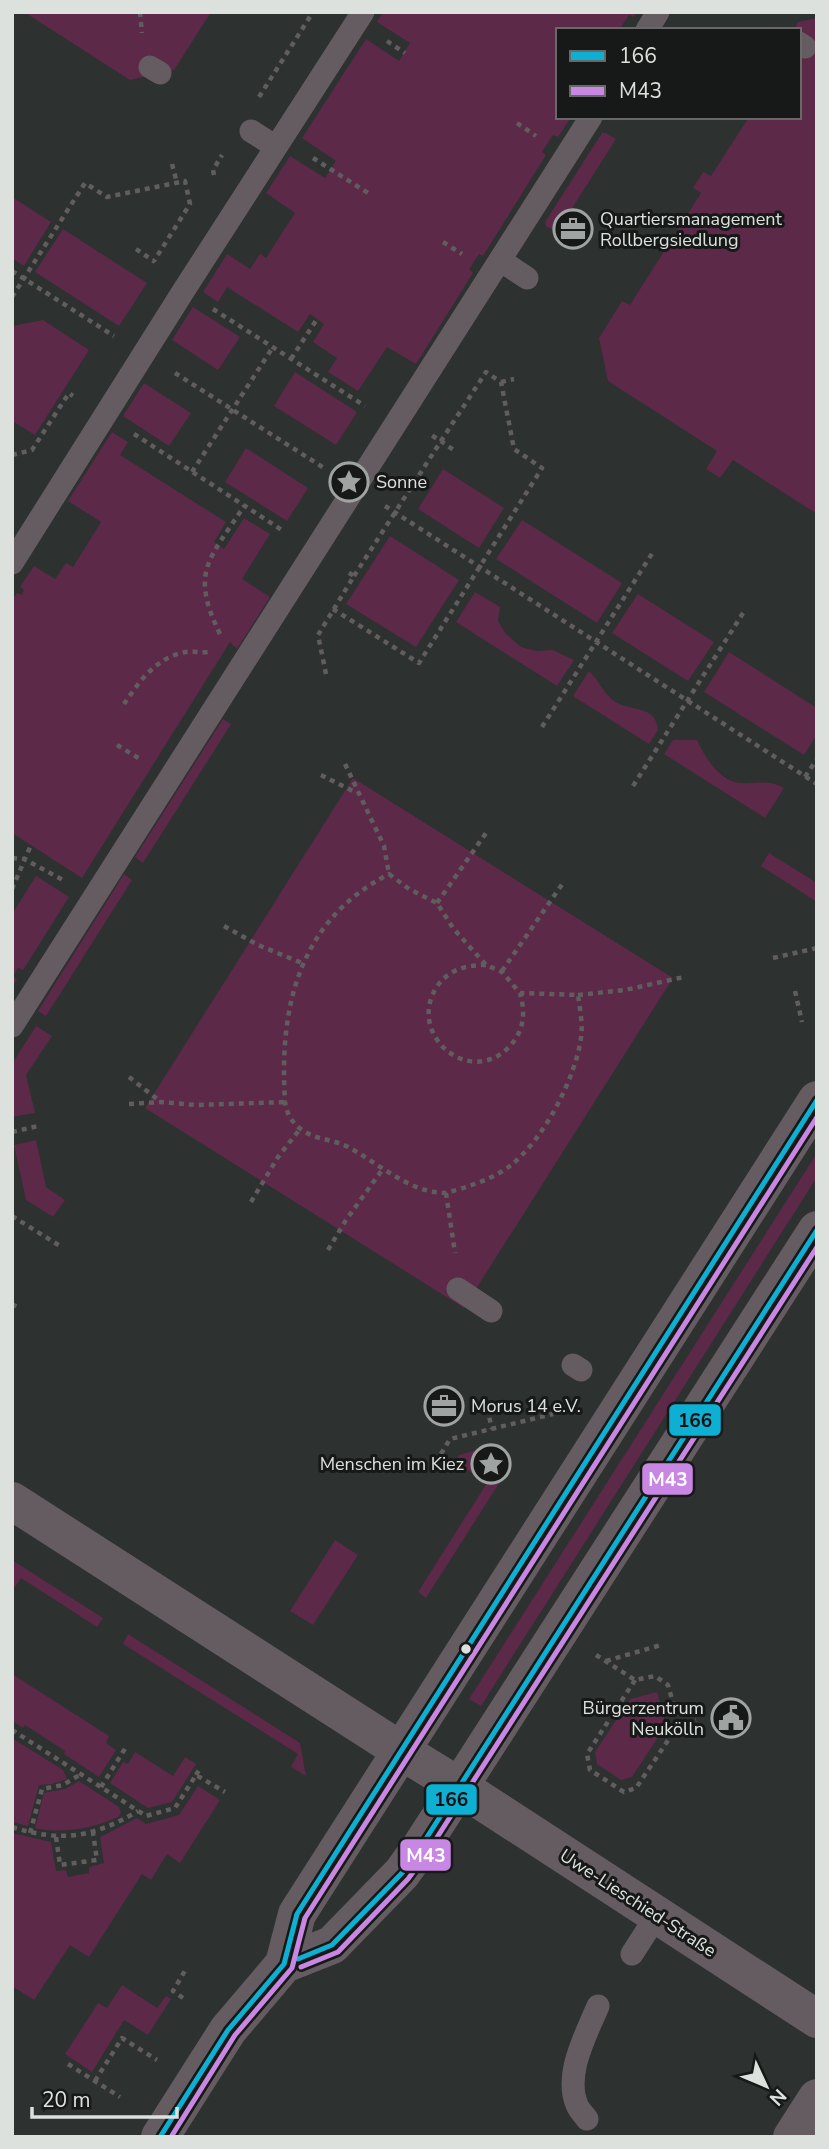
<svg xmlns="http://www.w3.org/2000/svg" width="829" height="2149" font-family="'Nunito Sans',sans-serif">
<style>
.green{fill:#5c2949}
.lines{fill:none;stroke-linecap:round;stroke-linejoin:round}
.path{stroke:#615d5f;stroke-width:4.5;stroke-dasharray:5 5;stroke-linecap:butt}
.service{stroke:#655c61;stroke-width:23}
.minor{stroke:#655c61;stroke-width:38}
.tertiary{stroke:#655c61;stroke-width:38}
.bus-1-casing{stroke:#161917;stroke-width:10}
.bus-2-casing{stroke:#161917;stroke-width:10}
.bus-1{stroke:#0dafd3;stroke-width:5}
.bus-2{stroke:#c787e3;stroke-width:5}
.bus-dot{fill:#dde1de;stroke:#161917;stroke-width:2.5}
.labels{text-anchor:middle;stroke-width:6;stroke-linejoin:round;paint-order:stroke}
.poi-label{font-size:18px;fill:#dde1de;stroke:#161917;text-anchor:start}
.street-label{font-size:18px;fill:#dde1de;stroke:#161917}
.line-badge{stroke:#161917;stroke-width:2.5}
.badge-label{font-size:19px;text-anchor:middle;font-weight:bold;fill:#fff}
.pale-badge-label{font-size:19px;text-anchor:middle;font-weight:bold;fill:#111}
</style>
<rect width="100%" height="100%" fill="#2d312f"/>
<path class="green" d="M24,12H211L174,70L130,80Z
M383,12H637L634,17L629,15L619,30H558V117H571L558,137L553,135L542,152L546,155L483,256L479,254L469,269L473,273L416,364L387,347L358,391L328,372L337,358L313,342L324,324L310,314L298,332L227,287L218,302L203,292L227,254L250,269L260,254L266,258L295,213L266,193L290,156L325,178L336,161L302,138L366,39L399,61L410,43L377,22Z
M817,18V514L733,460L720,478L706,469L717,451L608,381L599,338L622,301L630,305L701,193L693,188L703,172L711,176L749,117H799V30H794L798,22Z
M602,133H606L616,139L557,232L546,226L545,222Z
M12,197L51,222L24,266L12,258Z
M63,229L147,283L119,326L35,272Z
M193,307L240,337L218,370L172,340Z
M43,320L89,350L35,435L12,421V326Z
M295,372L357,412L336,445L274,406Z
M144,383L191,413L169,446L123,416Z
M112,432L128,442L120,455L226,522L214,542L224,549L244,518L270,534L242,579L270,597L237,649L230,642L82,878L12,833V599L17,593L22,595L24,590L20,587L34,566L55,579L66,563L73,567L101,522L68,501Z
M246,448L308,488L287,521L225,482Z
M443,469L504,508L479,548L418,509Z
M522,520L622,583L597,623L496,559Z
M390,536L459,580L416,647L346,604Z
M475,592L500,607L498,621L506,634L521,647L536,651L553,650L574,660L557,686L456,622Z
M638,594L714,642L688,681L612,633Z
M729,652L817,708V735L804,755L704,692Z
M589,671C599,680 603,693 614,701C629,712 656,704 658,730L649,744L573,696Z
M223,719L231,724L143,863L135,857Z
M673,740H697C705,757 719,781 740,783C757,784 768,779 784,788L765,818L664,754Z
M353,778L673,978L464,1308L145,1108Z
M769,853L817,883V902L761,866Z
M124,874L132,880L46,1016L38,1011Z
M36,876L69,897L23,970L18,968L13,976L17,979L12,987V914Z
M36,1026L52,1036L26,1075L35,1113L12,1117V1064Z
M36,1140L46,1187L65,1200L53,1217L26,1200L14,1145Z
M817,1153V1177L481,1706L469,1699Z
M487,1447L512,1463L426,1598L418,1592L487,1483L455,1462L459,1455Z
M335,1540L358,1555L313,1625L290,1611Z
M12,1560L103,1618L97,1627L21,1578L15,1587L12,1585Z
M128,1634L300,1743L306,1776L291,1767L298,1754L123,1644Z
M12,1674L109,1736L106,1743L116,1750L99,1777L64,1754L65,1751L25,1725L23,1728L12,1721Z
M657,1692L666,1725L632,1777L621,1780L597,1764L595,1752L630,1699Z
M12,1738L63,1770L67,1779L52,1784L39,1785L28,1826L12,1822Z
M135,1752L173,1776L185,1757L196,1764L172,1802L148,1808L110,1783L123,1762L128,1764Z
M79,1781L119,1807L121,1813L118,1817C91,1829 64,1834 35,1828L44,1793L65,1789Z
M198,1786L220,1800L180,1863L167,1854L151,1880L142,1874L89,1957L70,1945L34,2000L12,1986V1833L51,1842L56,1871L66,1870L68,1877L89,1873V1867L104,1863L100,1837L137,1818L146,1824L179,1815Z
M122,1985L157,2008L166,1996L171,1999L148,2035L124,2020L92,2072L65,2054L98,2003L107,2008Z"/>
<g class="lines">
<path class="path" d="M140,12L142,33
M387,41L405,53
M259,97L313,12
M517,123L536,136
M313,158L368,193
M172,164L177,183
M214,175L213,170L222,155
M443,242L462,254
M136,249L155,262
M12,271L114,336
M12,297L85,183L107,197L185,181L190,204L154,261
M213,309L365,406
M291,359L317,319
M175,373L324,468
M501,382L514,379
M134,434L285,532
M12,455L32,450L69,393L73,396
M192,472L273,347
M385,506L817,784
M354,576L441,441L455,451
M333,609L419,663L542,468L514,449L501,382L486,372L441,441L431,435
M220,634C189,571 210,559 244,506
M326,674L318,635L354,576L346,571
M124,704C139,682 156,657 186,652C193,651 200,653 208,652
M542,727L653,552
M117,745L140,759
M345,764L384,846L389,874
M321,775L357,793
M805,777L817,759
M633,786L745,610
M12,858L24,859L63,880
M389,874L409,889L437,903L453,928L486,965L502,972L520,993L578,995C580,1009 583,1025 581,1038C575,1079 544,1139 511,1165C494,1179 467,1187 446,1193C409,1193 379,1163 348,1147C333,1139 316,1140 302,1130C292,1123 287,1114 285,1102C279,1008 298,921 389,874Z
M12,889L31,845
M437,903L486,833
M224,926L258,945L302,963
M773,958L817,948
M486,965C467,965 450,969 438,985C405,1032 467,1088 508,1048C524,1032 526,1014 520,993
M502,971L563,883
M795,991L802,1022
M578,995L625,990L684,977
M129,1077L161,1102
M129,1104L161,1102L196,1105L285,1102
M12,1132L38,1126
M446,1193L455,1253
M251,1202L278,1157L300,1129
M12,1216L60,1246
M328,1250L346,1220L382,1170
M12,1304L20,1309
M487,1408L492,1429
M441,1454L450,1439L553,1414
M596,1655L635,1680L655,1676L668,1685L679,1724L696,1720
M606,1661L661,1645
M635,1680L587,1754L590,1770L624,1792L636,1788L679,1724
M12,1730L146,1816L175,1808L196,1775L225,1792
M196,1775L201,1767
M101,1787L126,1747
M12,1827C62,1843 94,1837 138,1811
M30,1833L42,1789L63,1785L81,1774
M56,1837L60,1865L97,1860L93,1833
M183,1998L173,1991L186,1969
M68,2064L120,2097
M95,2081L122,2038L157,2060"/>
<path class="service" d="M647,30L658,12
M799,43L805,47
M150,67L160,73
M251,131L276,147
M500,260L527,278
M12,563L184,290L363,12
M12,1026L591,117
M458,1289L491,1311
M573,1365L581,1370
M632,1954L657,1915
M587,2119C584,2115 579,2110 577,2105C564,2074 586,2035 598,2006"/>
<path class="minor" d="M12,1501L403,1752
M460,1787L817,2019
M792,2137L817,2098"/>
<path class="tertiary" d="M403,1752L460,1787
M284,1964L332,1945L402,1873L420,1848L817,1230
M160,2137L228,2030L284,1964L297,1914L817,1100"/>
<g class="bus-1-casing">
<path id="bus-1" d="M298,1959L332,1945L402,1873L420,1848L817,1230
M160,2137L228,2030L284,1964L297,1914L817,1100"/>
</g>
<g class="bus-2-casing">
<path id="bus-2" d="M301,1967L338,1952L408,1879L427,1853L817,1247
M171,2137L235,2035L292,1968L305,1918L817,1117"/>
</g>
<use href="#bus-1" class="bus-1"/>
<use href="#bus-2" class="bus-2"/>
</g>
<defs>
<g id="office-ring" transform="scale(2.0125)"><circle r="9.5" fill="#161917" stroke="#9fa3a1" stroke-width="1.5"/><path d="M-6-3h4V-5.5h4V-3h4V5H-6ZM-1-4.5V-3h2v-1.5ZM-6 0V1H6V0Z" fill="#9fa3a1"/></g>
<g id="sight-ring" transform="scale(2.0125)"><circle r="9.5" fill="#161917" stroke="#9fa3a1" stroke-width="1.5"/><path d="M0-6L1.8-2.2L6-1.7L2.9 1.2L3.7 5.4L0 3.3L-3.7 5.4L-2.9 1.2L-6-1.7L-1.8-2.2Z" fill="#9fa3a1"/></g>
<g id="civic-ring" transform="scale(2.0125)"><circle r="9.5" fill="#161917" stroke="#9fa3a1" stroke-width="1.5"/><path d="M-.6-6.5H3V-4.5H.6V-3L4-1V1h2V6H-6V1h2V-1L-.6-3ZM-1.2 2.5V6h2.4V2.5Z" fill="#9fa3a1"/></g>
</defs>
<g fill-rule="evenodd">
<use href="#office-ring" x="573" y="229"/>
<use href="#sight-ring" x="349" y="482"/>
<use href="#office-ring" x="444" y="1406"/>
<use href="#sight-ring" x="491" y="1464"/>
<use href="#civic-ring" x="731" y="1718"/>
</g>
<circle class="bus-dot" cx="466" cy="1649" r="6"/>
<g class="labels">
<g class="poi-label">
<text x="600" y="225">Quartiersmanagement<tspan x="600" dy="21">Rollbergsiedlung</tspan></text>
<text x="376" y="488">Sonne</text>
<text x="471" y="1412">Morus 14 e.V.</text>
<text x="464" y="1470" text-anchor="end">Menschen im Kiez</text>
<text x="704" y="1714" text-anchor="end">Bürgerzentrum<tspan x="704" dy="21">Neukölln</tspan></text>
</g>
<g class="street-label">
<text transform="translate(638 1903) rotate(33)" y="6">Uwe-Lieschied-Straße</text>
</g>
</g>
<g class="line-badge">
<rect x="668" y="1403" width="54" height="34" rx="7" fill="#0dafd3"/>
<rect x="641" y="1462" width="53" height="34" rx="7" fill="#c787e3"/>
<rect x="425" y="1783" width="53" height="33" rx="7" fill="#0dafd3"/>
<rect x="399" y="1838" width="53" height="34" rx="7" fill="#c787e3"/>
</g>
<g class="badge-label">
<text x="668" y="1486">M43</text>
<text x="426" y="1862">M43</text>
</g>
<g class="pale-badge-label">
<text x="695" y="1427">166</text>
<text x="451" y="1806">166</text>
</g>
<rect width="829" height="2149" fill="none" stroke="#dde1de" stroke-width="28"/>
<rect x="556" y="28" width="245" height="91" fill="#161917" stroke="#666967" stroke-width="2"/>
<rect x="570" y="51" width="35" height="10" fill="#0dafd3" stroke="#666967" stroke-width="2"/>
<text x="619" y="63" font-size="21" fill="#dde1de">166</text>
<rect x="570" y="86" width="35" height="10" fill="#c787e3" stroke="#666967" stroke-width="2"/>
<text x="619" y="98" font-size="21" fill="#dde1de">M43</text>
<g transform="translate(766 2086) rotate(134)" stroke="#161917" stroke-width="5" paint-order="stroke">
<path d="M0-5L12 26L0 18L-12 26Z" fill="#dde1de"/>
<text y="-10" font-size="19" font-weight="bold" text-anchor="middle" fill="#dde1de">N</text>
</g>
<path d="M32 2107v10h145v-10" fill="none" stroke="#dde1de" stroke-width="3.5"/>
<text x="42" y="2107" font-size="21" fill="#dde1de" stroke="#161917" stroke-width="5" paint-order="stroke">20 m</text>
</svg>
